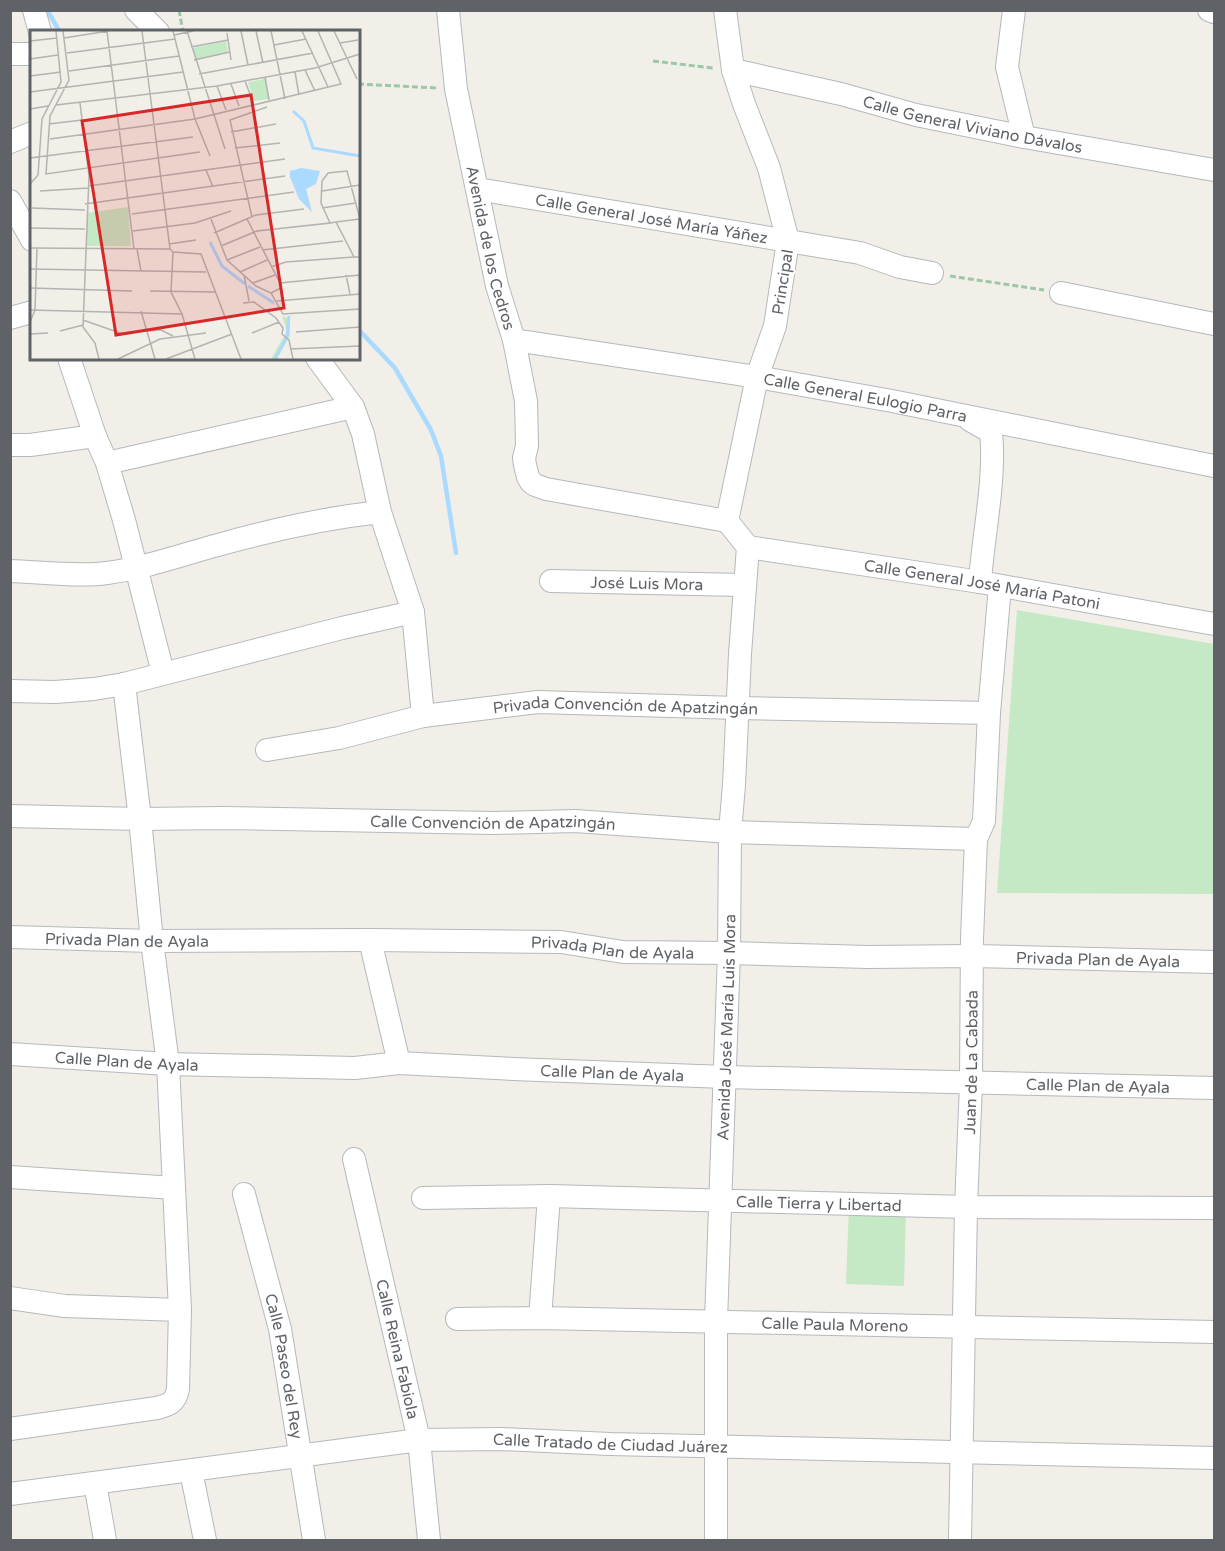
<svg xmlns="http://www.w3.org/2000/svg" width="1225" height="1551" font-family="'Varela Round',sans-serif">
<style>
.green{fill:#c5e8c5}
.lines{fill:none;stroke-linecap:round;stroke-linejoin:round}
.stream{stroke:#aadaff;stroke-width:4.5}
.minor-casing{stroke:#b5b8bc;stroke-width:24}
.path{stroke:#9cc7a9;stroke-width:3;stroke-dasharray:6 3;stroke-linecap:butt}
.minor{stroke:#fff;stroke-width:22}
.labels{text-anchor:middle;stroke-width:4.5;stroke-linejoin:round;paint-order:stroke}
.street-label{font-size:16px;fill:#5f6368;stroke:#fff}
.inset-river{fill:none;stroke:#aadaff;stroke-width:3}
.inset-road{fill:none;stroke:#b3b3b1;stroke-width:1.5}
.view{fill:#d62828;fill-opacity:0.15;stroke:#d62828;stroke-width:3}
.inset-edge{fill:none;stroke:#5f6368;stroke-width:3}
</style>
<rect width="100%" height="100%" fill="#f1efe8"/>
<path class="green" d="M1017,610L1214,644V894L997,893Z
M849,1206L906,1208L904,1286L846,1284Z"/>
<g class="lines">
<path class="stream" d="M47,10L60,32
M358,329L395,368L431,430L441,456L456,553"/>
<g class="minor-casing">
<g id="minor">
<path d="M34,10L40,32"/>
<path d="M136,10L158,32"/>
<path id="s1" d="M448,10L456,89L497,286L514,340L526,401L527,446L524,458L525,465L528,477L531,482L535,485L546,489L727,521"/>
<path d="M725,10L733,70L744,104L769,168L788,241L775,326L757,377L727,521"/>
<path d="M1014,10L1007,67L1024,137"/>
<path d="M1209,10L1214,12"/>
<path d="M10,54H32"/>
<path id="s2" d="M733,70L841,94L916,115L1024,137L1214,170"/>
<path d="M10,142L32,133"/>
<path id="s3" d="M477,189L860,253L900,267L932,273"/>
<path d="M10,201L32,240"/>
<path d="M1061,293L1214,324"/>
<path d="M10,318L32,312"/>
<path id="s4" d="M514,340L757,377L892,401L1214,466"/>
<path d="M69,358L95,436L107,463L124,520L163,673"/>
<path d="M317,358L353,407L363,434L380,512L413,612L423,716"/>
<path d="M970,420L991,432C996,479 983,535 980,582"/>
<path d="M10,445H30L95,436"/>
<path d="M107,463L353,407"/>
<path id="s5" d="M748,547L980,582L1214,624"/>
<path d="M10,571C40,572 78,577 107,573C145,568 181,555 218,545C271,530 325,518 380,512"/>
<path id="s6" d="M551,581L744,585"/>
<path d="M10,691L55,692L94,689L124,684L342,628L413,612"/>
<path id="s7" d="M267,750L339,738L423,716L538,702L737,708L989,713"/>
<path id="s8" d="M10,816L140,819L223,818L493,823L575,821L730,832L976,839"/>
<path id="s9" d="M10,937L152,941L370,940L561,942L623,952L729,953L868,957L973,956L1214,962"/>
<path d="M370,940L399,1063"/>
<path id="s10" d="M10,1054L168,1064L355,1068L399,1063L513,1069L725,1077L1214,1088"/>
<path id="s11" d="M354,1159L419,1440L429,1540"/>
<path d="M10,1177L174,1188"/>
<path id="s12" d="M244,1194L280,1329L314,1540"/>
<path id="s13" d="M423,1198L549,1196L966,1207L1214,1208"/>
<path d="M10,1298L65,1306L180,1310"/>
<path d="M540,1318L549,1196"/>
<path id="s14" d="M457,1319L540,1318L1214,1332"/>
<path d="M10,1429L157,1408C169,1405 176,1402 178,1389L180,1310L168,1064L152,941L140,819L124,684"/>
<path d="M191,1471L205,1540"/>
<path d="M95,1483L105,1540"/>
<path id="s15" d="M10,1494L419,1440L501,1439L610,1444L1214,1458"/>
<path id="s16" d="M716,1540V1321L729,953L730,832L734,785L740,654L748,547L727,521"/>
<path id="s17" d="M960,1540L966,1207L971,1083L972,939L976,839L984,821L989,713L1000,586"/>
</g>
</g>
<path class="path" d="M179,10L183,32
M653,61L713,68
M358,84L438,88
M950,276L1044,290"/>
<use href="#minor" class="minor"/>
</g>
<g class="labels">
<g class="street-label">
<text dy="6" stroke="none"><textPath href="#s2" startOffset="246">Calle General Viviano Dávalos</textPath></text>
<text dy="6" stroke="none"><textPath href="#s3" startOffset="177">Calle General José María Yáñez</textPath></text>
<text dy="6" stroke="none"><textPath href="#s1" startOffset="242">Avenida de los Cedros</textPath></text>
<text transform="translate(782 282) rotate(-81)" y="6">Principal</text>
<text dy="6" stroke="none"><textPath href="#s4" startOffset="356">Calle General Eulogio Parra</textPath></text>
<text dy="6" stroke="none"><textPath href="#s6" startOffset="96">José Luis Mora</textPath></text>
<text dy="6" stroke="none"><textPath href="#s5" startOffset="237">Calle General José María Patoni</textPath></text>
<text dy="6" stroke="none"><textPath href="#s7" startOffset="363">Privada Convención de Apatzingán</textPath></text>
<text dy="6" stroke="none"><textPath href="#s8" startOffset="483">Calle Convención de Apatzingán</textPath></text>
<text dy="6" stroke="none"><textPath href="#s9" startOffset="117">Privada Plan de Ayala</textPath></text>
<text dy="6" stroke="none"><textPath href="#s9" startOffset="603">Privada Plan de Ayala</textPath></text>
<text dy="6" stroke="none"><textPath href="#s9" startOffset="1089">Privada Plan de Ayala</textPath></text>
<text dy="6" stroke="none"><textPath href="#s16" startOffset="513">Avenida José María Luis Mora</textPath></text>
<text dy="6" stroke="none"><textPath href="#s10" startOffset="117">Calle Plan de Ayala</textPath></text>
<text dy="6" stroke="none"><textPath href="#s17" startOffset="478">Juan de La Cabada</textPath></text>
<text dy="6" stroke="none"><textPath href="#s10" startOffset="603">Calle Plan de Ayala</textPath></text>
<text dy="6" stroke="none"><textPath href="#s10" startOffset="1089">Calle Plan de Ayala</textPath></text>
<text dy="6" stroke="none"><textPath href="#s13" startOffset="396">Calle Tierra y Libertad</textPath></text>
<text dy="6" stroke="none"><textPath href="#s14" startOffset="378">Calle Paula Moreno</textPath></text>
<text dy="6" stroke="none"><textPath href="#s11" startOffset="195">Calle Reina Fabiola</textPath></text>
<text dy="6" stroke="none"><textPath href="#s12" startOffset="177">Calle Paseo del Rey</textPath></text>
<text dy="6" stroke="none"><textPath href="#s15" startOffset="604">Calle Tratado de Ciudad Juárez</textPath></text>
</g>
</g>
<g transform="translate(30 30)">
<rect width="330" height="330" fill="#f1efe8"/>
<path d="M196,11L198,23L165,29L163,18ZM235,49L239,69L224,71L218,52ZM98,177L101,216H56L57,183ZM252,286L260,289V305L247,329H241L257,301Z" fill="#c5e8c5"/>
<path d="M271,138L290,141L286,154L276,159L282,182L269,169L260,147V141Z" fill="#aadaff"/>
<path class="inset-river" d="M263,81L274,91L283,118L330,126M180,212L192,236L215,254M218,256L244,273M245,329L257,307L259,286"/>
<path class="inset-road" d="M33,1L39,50L20,86L16,144L170,122M77,1L104,219M112,1L140,219L143,222L141,262L152,284L165,329M143,1L165,89L180,126M157,1L195,119M211,1L218,35M226,1L233,33M241,1L255,69M272,1L298,57M304,1L327,49M197,3L201,30M144,5L163,1M34,8L78,1M0,11L27,8M310,13L328,10M244,15L276,9M161,17L198,10M37,23L145,9M0,29L28,25M164,30L200,22M275,40L285,61M39,41L149,26M265,42L269,65M169,44L283,23M0,46L31,42M235,47L239,70M215,51L223,72M201,54L209,76M187,56L196,80M0,62L153,42M50,73L59,146L53,297L65,313L69,329M26,75L187,56L285,38L330,24M0,79L18,76M89,85L152,76M19,94L52,90M201,102L246,94M20,109L165,89L311,54L288,1M205,118L250,113M0,128L163,107M176,140L183,157M0,154L8,145L12,89L31,52L26,1M58,156L255,129M10,161L58,158M292,161L330,155M55,174L255,146M2,178L55,180M292,178L326,173M102,184L264,162M222,187L200,90L237,77M181,189L197,230L226,256L241,263L253,284L330,279M217,189L250,253L251,258L241,263M306,192L330,189M300,193L306,192L324,227H330M0,198L55,199M103,201L165,193L201,181M184,203L226,185L274,179M139,214L166,210M191,216L227,201L300,193L291,173L292,151L298,143L317,141L330,189M0,218L140,219M107,219L111,241M232,220L313,211M143,222L171,224L211,329M197,230L230,217M241,237L256,232L324,227M0,239L176,242M210,242L237,230M214,245L219,271M316,245L320,264M223,253L245,245M250,253L330,245M0,258L102,261M120,261L185,262M247,271L330,264M213,273L224,272L246,288L253,298L252,304L259,310L263,329M0,280L152,284M111,281L125,329M53,290L90,303L131,300L143,306M0,292L5,280L7,218M30,301L53,295M266,302L330,297M222,303L249,292M0,304L18,303M260,319L330,316M88,329L130,309L176,303M136,329L202,304"/>
<path class="view" d="M221,65L254,278L86,305L52,91Z"/>
<rect width="330" height="330" class="inset-edge"/>
</g>
<rect width="1225" height="1551" fill="none" stroke="#5f6368" stroke-width="24"/>
</svg>
